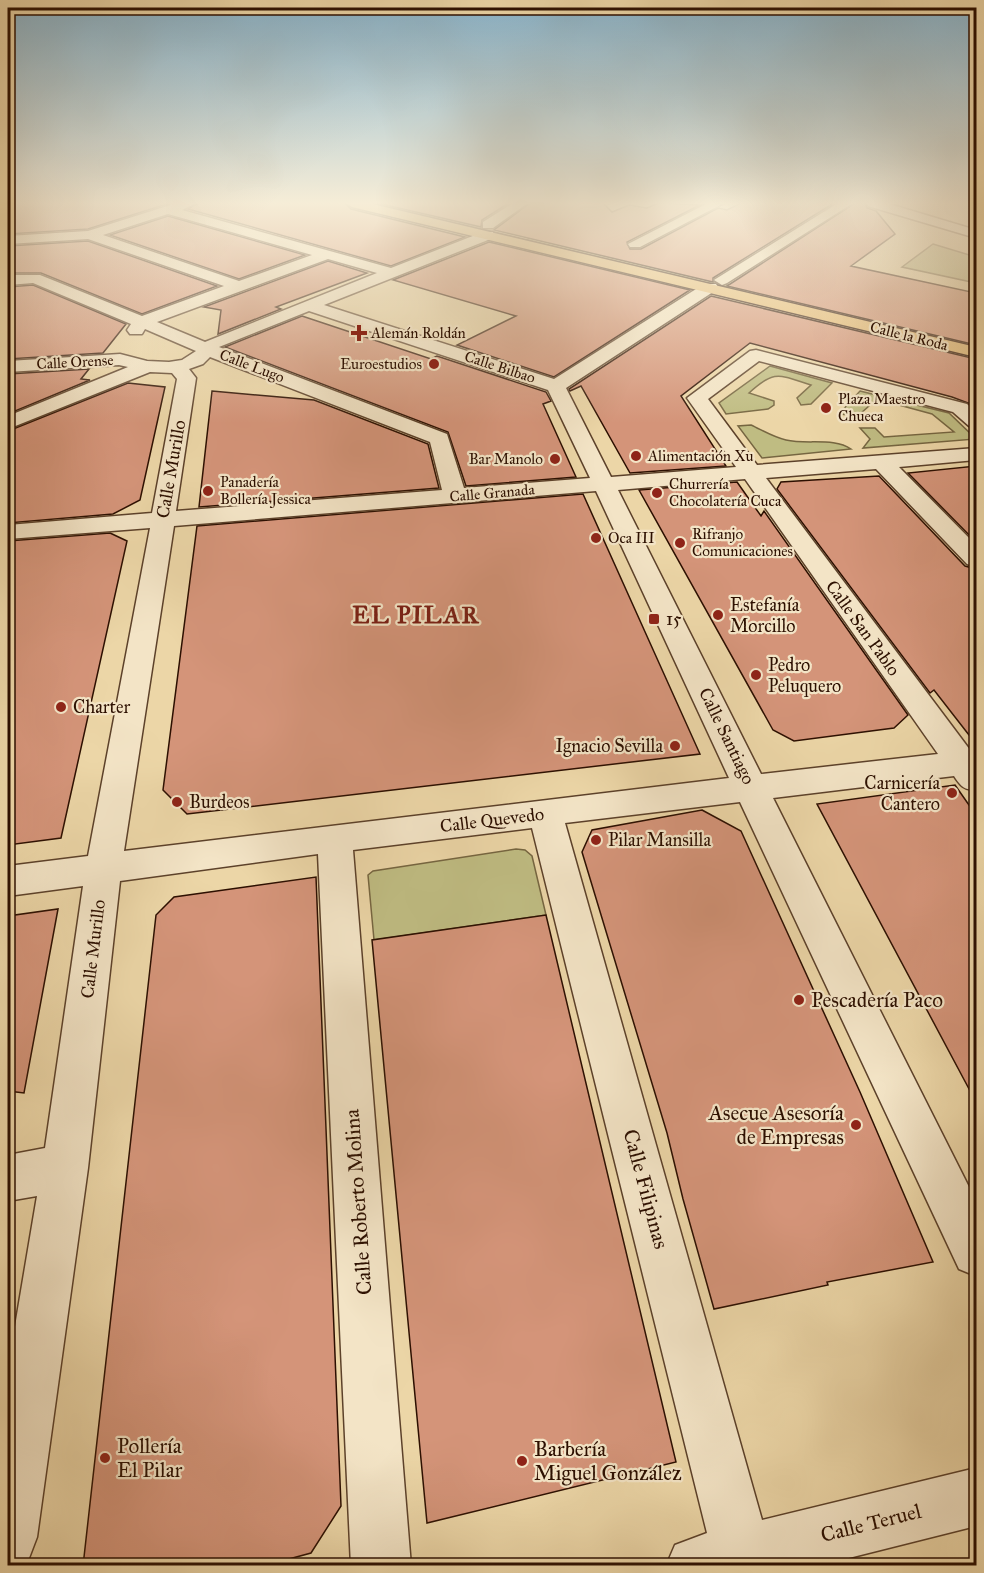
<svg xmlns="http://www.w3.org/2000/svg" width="984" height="1573" font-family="'IM FELL Great Primer',serif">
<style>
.green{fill:#bfbc82;stroke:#766641;stroke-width:1.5}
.building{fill:#d49479;stroke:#2c0f00;stroke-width:1.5}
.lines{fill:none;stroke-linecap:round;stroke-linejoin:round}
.minor-casing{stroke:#5c412a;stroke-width:3}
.major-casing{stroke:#2c0f00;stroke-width:3}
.minor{fill:#f3e4c6;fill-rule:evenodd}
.major{fill:#e6bb74;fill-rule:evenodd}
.poi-dot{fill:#8f2418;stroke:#f3e4c6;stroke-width:2}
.labels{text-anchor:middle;stroke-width:4.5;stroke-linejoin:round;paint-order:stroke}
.far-poi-label{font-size:15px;fill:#2c0f00;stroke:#f3e4c6;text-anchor:start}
.far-street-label{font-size:15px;fill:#2c0f00;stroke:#f3e4c6}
.street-label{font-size:18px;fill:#2c0f00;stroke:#f3e4c6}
.poi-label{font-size:18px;fill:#2c0f00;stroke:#f3e4c6;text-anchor:start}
.near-poi-label{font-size:21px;fill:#2c0f00;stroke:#f3e4c6;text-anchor:start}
.near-street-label{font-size:21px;fill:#2c0f00;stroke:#f3e4c6}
.district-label{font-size:24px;font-weight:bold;letter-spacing:1.5px;fill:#7a1f14;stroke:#f3e4c6}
</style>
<rect width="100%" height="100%" fill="#ecd6a7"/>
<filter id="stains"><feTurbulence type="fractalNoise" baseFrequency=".00333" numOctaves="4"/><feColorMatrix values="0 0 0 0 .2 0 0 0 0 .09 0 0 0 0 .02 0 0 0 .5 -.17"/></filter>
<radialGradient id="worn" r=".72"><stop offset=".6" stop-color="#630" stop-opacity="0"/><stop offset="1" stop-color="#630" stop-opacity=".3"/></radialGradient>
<path class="green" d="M530,238L745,289L741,291L526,240Z
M933,244L976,257V283L902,267Z
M770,366L832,383L811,404L801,405L797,398L811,385C779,375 775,369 749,393L774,401V405L768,409L726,414L719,403Z
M860,391L949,413L976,439L863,448L870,439L860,428H875L884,437L954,432L932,414L877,399L860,414L866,416L839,414Z
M751,425C762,430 773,437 786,440C807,445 834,437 851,449L762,458L738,426Z
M516,849L525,850L532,856L546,915L374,940L368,875L373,871Z"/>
<path class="building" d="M8,203H170L88,229L8,234Z
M198,203H344L351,209L465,237L391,266L188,209Z
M377,203H509L482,220L481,227Z
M530,203H603L612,212L629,205L647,208L659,203L700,205L627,242L630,249H641L718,208L727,210L741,203H834L713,278V282L494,230Z
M855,203H865L867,208L876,211L895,234L851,266L976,293V345L727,286Z
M168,216L305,255L239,279L110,235Z
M88,241L217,286L142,314L41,273H8V246Z
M489,242L690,290L554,377L457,345L516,316L393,280Z
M328,261L367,273L276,307L281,309L218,334L221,310L204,307Z
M33,285L126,324L103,353L8,359V287Z
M711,296L976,359V406L952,397L750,343L681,396L726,466L630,473L581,386L570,391L569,389Z
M302,316L431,359L437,356L546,392L551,401L543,404L576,477L466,486L448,432L225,347Z
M89,369L81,379L90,380L8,414V374Z
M128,383L165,387L140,500L113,514L8,523V431Z
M212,391L314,400L428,444L439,488L199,507Z
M976,466V542L908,473Z
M879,476L965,566L976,569V744L934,690L930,693L777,489L781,482Z
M737,482L761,516L764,511L908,715L894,728L794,741L773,730L639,490Z
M583,494L700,754L187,814L163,790L197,526Z
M110,533L127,541L61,838L8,845V541Z
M955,785L976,815V1102L817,804Z
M702,810L741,831L860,1092L933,1262L827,1282L828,1285L714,1309L683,1199L667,1133L582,852L592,830Z
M316,877L341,1506L311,1553L263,1566H83L156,915L174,897Z
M58,909L24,1093L8,1091V916Z
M546,915L676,1462L427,1523L372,940Z"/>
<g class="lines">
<g class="minor-casing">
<path id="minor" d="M177,203H196L182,210L391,268L483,232H493V238L324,305L554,379L704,284H716L718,287L716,290L566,388L611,477L736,467L687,398L750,351L756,350L967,404L976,412V428L969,426L953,412L759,361L708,399L757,465L976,448V460L899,467L976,545V567L967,564L876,469L766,478L970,750L976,749V789C965,792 959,784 954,776L773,798L976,1201V1276L959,1269L740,802L565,823L762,1520L976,1468V1526L817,1566H666L675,1545L707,1533L532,828L353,850L411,1566H351L318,854L120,881L88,1168L37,1537L29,1558L8,1566V1368L37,1196L8,1201V1155L45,1148L83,886L8,896V866L88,856L150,528L8,539V525L152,513L177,379L172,373L150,372L8,429V416L128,367L119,365L8,372V361L120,354L147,361L169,362L182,360L196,351L145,329L142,334H130L127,330L131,324L33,283L8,285V275H40L142,316L224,286L88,239L8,244V236L88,231ZM168,214L312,255L239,281L103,235ZM328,259L377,273L205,342L157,322ZM309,311L548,390L590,478L464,488L447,434L219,347ZM210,357L430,442L442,490L176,511L196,378L189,369L203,364ZM745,479L938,754L761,774L618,490ZM596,491L729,778L124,851L174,526Z
M513,203H528L493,228H483V222Z
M708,203H724L640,247H630L628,244Z
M838,203H853L727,283L722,285L714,280Z
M867,203H886L976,230V238L868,206Z"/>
</g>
<g class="major-casing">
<path id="major" d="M346,203H368L976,347V357L352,207Z"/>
</g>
<use href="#minor" class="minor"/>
<use href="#major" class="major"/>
</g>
<linearGradient id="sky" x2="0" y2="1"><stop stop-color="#88b6d0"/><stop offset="0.48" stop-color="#f6edd7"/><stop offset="1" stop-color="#f6edd7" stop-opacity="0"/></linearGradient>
<rect width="984" height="423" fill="url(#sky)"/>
<g class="poi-dot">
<path d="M356 324h6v6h6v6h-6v6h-6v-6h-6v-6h6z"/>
<circle cx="434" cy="364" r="6"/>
<circle cx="826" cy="408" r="6"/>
<circle cx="636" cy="456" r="6"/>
<circle cx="555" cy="459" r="6"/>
<circle cx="208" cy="491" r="6"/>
<circle cx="657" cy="493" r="6"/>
<circle cx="596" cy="538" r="6"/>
<circle cx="680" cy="543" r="6"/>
<circle cx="718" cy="615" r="6"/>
<rect x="648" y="613" width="12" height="12" rx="3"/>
<circle cx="756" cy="675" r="6"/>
<circle cx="61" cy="707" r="6"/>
<circle cx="675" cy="746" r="6"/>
<circle cx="952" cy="793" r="6"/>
<circle cx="177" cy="802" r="6"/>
<circle cx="596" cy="840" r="6"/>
<circle cx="799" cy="1000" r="6"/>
<circle cx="856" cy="1125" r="6"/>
<circle cx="105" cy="1458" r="6"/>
<circle cx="522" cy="1461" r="6"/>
</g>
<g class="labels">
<g class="far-poi-label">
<text x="371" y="338">Alemán Roldán</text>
<text x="422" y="369" text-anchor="end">Euroestudios</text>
<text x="838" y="404">Plaza Maestro<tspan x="838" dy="17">Chueca</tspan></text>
<text x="648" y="461">Alimentación Xu</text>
<text x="543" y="464" text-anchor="end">Bar Manolo</text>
<text x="220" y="487">Panadería<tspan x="220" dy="17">Bollería Jessica</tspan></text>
<text x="669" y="489">Churrería<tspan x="669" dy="17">Chocolatería Cuca</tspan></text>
<text x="692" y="539">Rifranjo<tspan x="692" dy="17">Comunicaciones</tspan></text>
<text x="608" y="543">Oca III</text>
</g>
<g class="far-street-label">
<text transform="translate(909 336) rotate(14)" y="5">Calle la Roda</text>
<text transform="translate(75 362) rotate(-3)" y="5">Calle Orense</text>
<text transform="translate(252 366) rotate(21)" y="5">Calle Lugo</text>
<text transform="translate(500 367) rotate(18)" y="5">Calle Bilbao</text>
<text transform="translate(492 493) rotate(-5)" y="5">Calle Granada</text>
</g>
<g class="street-label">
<text transform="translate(171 469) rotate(-80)" y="6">Calle Murillo</text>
<text transform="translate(863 628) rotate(54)" y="6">Calle San Pablo</text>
<text transform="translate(727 736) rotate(64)" y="6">Calle Santiago</text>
<text transform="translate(492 820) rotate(-7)" y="6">Calle Quevedo</text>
<text transform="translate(93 949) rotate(-83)" y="6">Calle Murillo</text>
</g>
<g class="poi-label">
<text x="730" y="611">Estefanía<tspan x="730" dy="21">Morcillo</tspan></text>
<text x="666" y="625">15</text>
<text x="768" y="671">Pedro<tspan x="768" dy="21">Peluquero</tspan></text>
<text x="73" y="713">Charter</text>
<text x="663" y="752" text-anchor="end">Ignacio Sevilla</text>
<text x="940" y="789" text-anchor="end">Carnicería<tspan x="940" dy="21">Cantero</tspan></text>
<text x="189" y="808">Burdeos</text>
<text x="608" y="846">Pilar Mansilla</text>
</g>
<g class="near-poi-label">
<text x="811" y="1007">Pescadería Paco</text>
<text x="844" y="1120" text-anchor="end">Asecue Asesoría<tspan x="844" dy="24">de Empresas</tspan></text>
<text x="117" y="1453">Pollería<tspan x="117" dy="24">El Pilar</tspan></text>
<text x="534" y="1456">Barbería<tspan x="534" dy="24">Miguel González</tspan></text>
</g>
<g class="near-street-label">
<text transform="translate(646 1189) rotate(75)" y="7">Calle Filipinas</text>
<text transform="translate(358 1202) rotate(-94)" y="7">Calle Roberto Molina</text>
<text transform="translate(871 1523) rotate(-14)" y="7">Calle Teruel</text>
</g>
<g class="district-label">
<text x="416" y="623">EL PILAR</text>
</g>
</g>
<rect width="984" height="1573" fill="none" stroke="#ecd6a7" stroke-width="30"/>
<rect x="9" y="9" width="966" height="1555" fill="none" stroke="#2c0f00" stroke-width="3"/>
<rect x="15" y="15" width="954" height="1543" fill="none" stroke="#2c0f00" stroke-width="1.5"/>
<rect width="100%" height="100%" filter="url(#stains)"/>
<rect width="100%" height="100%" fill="url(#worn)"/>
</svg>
